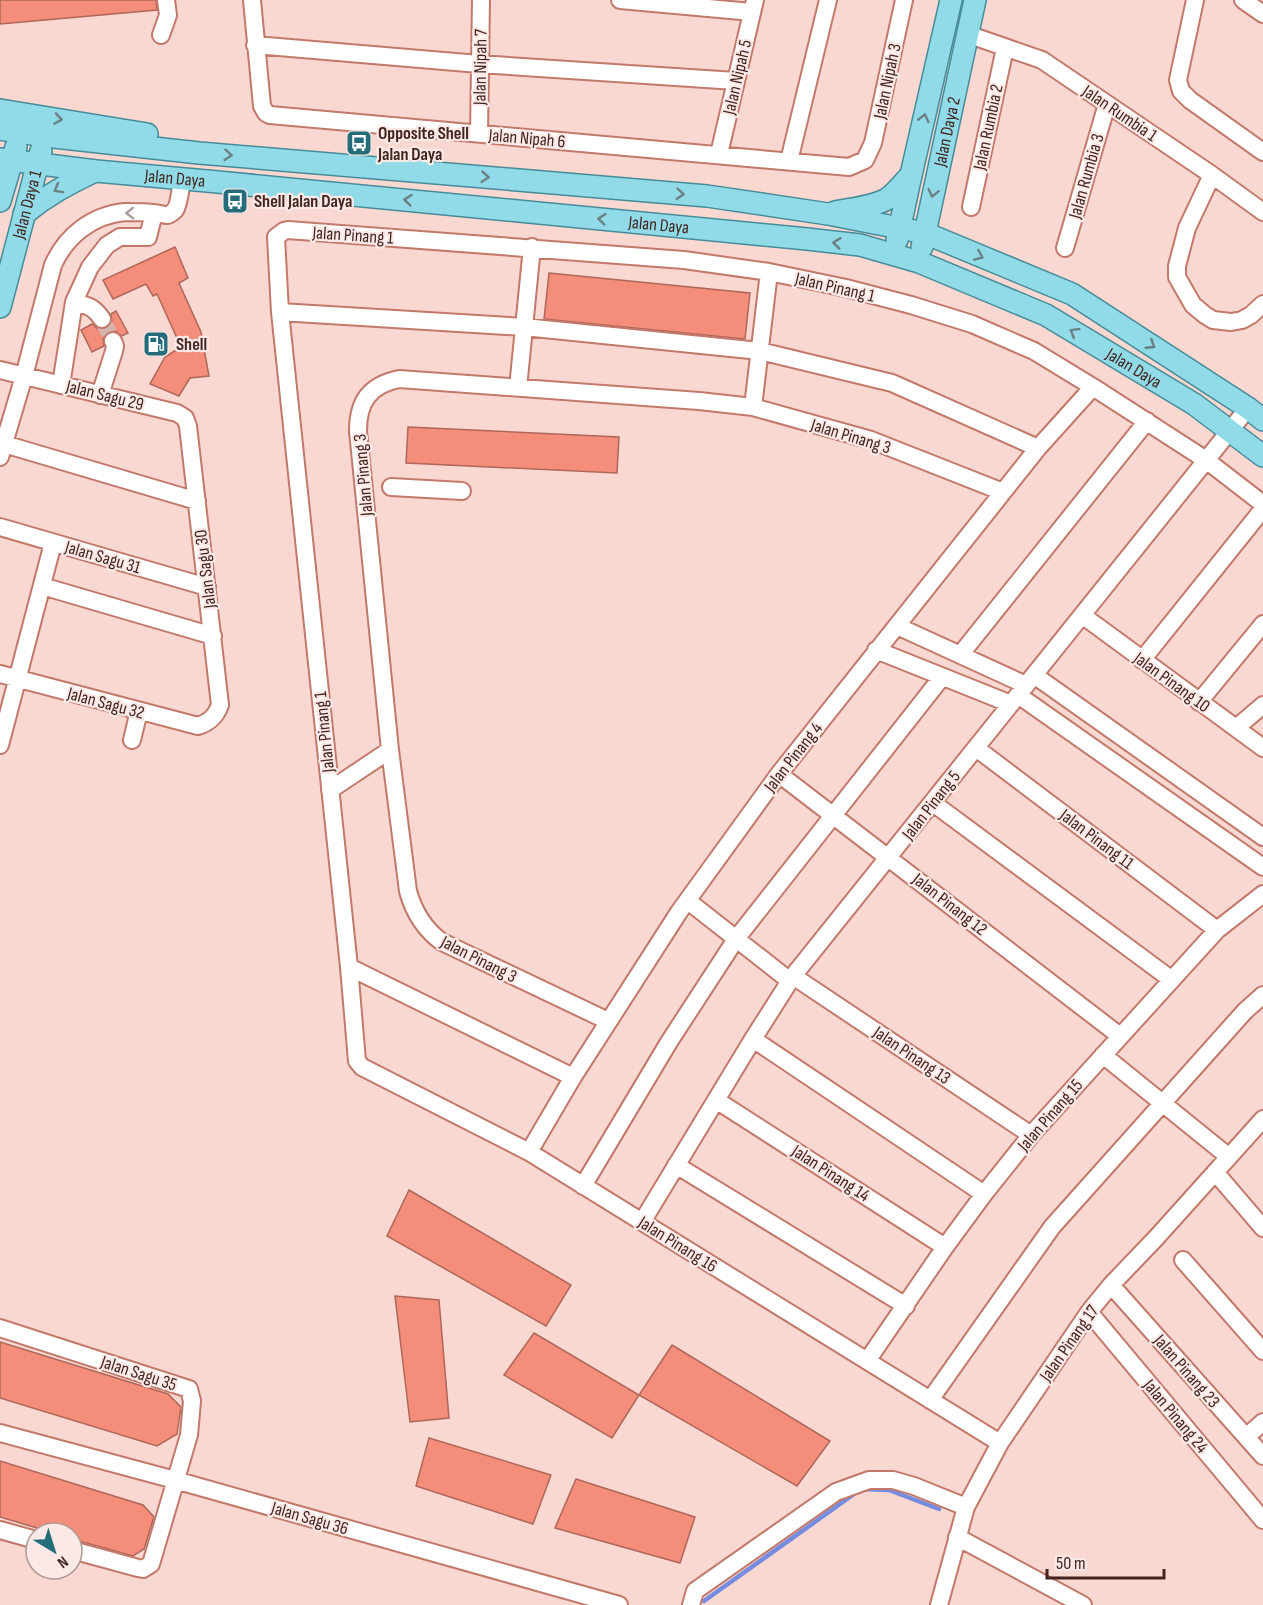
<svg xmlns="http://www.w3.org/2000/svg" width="1263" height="1605" font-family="'Sofia Sans Condensed',sans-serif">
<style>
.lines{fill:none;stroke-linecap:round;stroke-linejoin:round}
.stream{stroke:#768ce1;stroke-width:4.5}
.building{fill:#f48d79;stroke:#af6759;stroke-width:1.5}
.minor-tunnel{stroke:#d5b4ad;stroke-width:16;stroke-dasharray:16 8;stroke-linecap:butt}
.minor-casing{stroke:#c2796a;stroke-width:20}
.major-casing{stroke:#468b98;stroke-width:24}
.minor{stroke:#fff;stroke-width:16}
.major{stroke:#91dbe8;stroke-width:21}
.oneway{stroke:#6a8084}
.oneway2{stroke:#aa9c9a}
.labels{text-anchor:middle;stroke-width:4.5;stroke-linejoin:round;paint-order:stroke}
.street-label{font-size:18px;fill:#43241f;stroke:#fae9e6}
.poi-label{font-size:18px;font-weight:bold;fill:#43241f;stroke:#fae9e6;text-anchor:start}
</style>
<rect width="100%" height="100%" fill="#f9d8d1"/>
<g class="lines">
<path class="stream" d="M704,1601L861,1489L889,1490L939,1509"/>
</g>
<path class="building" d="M0,0H156L157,10L0,24Z
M175,247L188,278L179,283L201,332L209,376L190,378L179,396L150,384L165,357L181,347L157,294L153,296L146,284L113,299L103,280Z
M549,273L750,293L745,339L544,319Z
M116,311L128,333L122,336L115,331L109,332L103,339L104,346L92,352L81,330L92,324L98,329L108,328L112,323L111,314Z
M408,427L619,437L617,473L406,463Z
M409,1190L571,1285L546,1326L387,1236Z
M395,1296L439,1300L449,1418L410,1422Z
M534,1333L639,1395L612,1438L504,1375Z
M0,1342L168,1394L181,1407L177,1434L157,1446L0,1398Z
M672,1345L830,1441L797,1486L639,1395Z
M429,1438L551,1475L533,1524L416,1486Z
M0,1461L143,1505L154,1517L144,1549L133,1556L72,1539V1533H54L0,1517Z
M576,1479L695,1517L680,1563L555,1528Z"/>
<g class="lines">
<path class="minor-tunnel" d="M102,319L113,341"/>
<g class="minor-casing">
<path id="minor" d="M252,0L262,106L266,113L270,115L849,167L865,160L873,143L904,0
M620,0L752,12
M1195,0L1178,80L1181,91L1190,100L1263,152
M1243,0L1263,14
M967,34L1042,60L1212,175L1263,212
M161,35L168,15L166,0
M255,45L479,64L736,81
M479,134L481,0
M719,154L755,0
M789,161L828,0
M1212,175L1187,228L1177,266V277L1193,305L1205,315L1213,320L1231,322L1242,320L1251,315L1263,304
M971,207L1005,48
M1065,248L1107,104
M74,302C88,306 93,306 102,319
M280,312L524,327L760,351L892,383L1038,448
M0,370L177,413L185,418L188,426L220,705C216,716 210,722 198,726L0,674
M61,385L74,302L90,267L107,245L120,237H148L154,213
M518,388L532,247
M100,395L114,351L115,346L113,341
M753,407L769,272
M4,444L197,501
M0,457L24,376L53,265C66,236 92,215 125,212C134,212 144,212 153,213C157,213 163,215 167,215C170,215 173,212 175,210C179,205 181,186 182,178
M391,487L462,491
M0,527L207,587
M42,586L213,636
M1082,615L1263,748
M897,626L1026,685
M876,650L1011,704
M960,655L1147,421
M1142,660L1263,509
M1034,675L1263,837
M1018,695L1263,867
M1199,702L1263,624
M1236,728L1263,705
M132,740L139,711
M0,745L53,543
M976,748L1217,930
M779,774L1120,1036
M330,790L390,750
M933,803L1172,980
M688,901L790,981
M349,967L573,1077
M793,976L1031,1135
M608,1021L442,942C424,929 414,913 408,891L390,750L358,431C358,401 370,385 399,379L699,401L753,407L871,440L1003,492
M753,1039L984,1194
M1103,1055L1229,1157
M716,1100L945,1247
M529,1152L573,1077L679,912L779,774L1038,448L1093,387
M676,1165L906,1306
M1215,1172L1263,1228
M583,1186L669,1042L736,939L942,677
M642,1222L753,1039L793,976L1248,408
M1183,1260L1263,1351
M1111,1285L1263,1456
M1089,1312L1263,1520
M0,1328L189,1389L192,1401L189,1435L151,1564L143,1569L138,1568L72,1550
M867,1361L945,1247L984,1194L1031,1135L1217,930L1263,894
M930,1400L1052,1227L1245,1011L1263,995
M0,1433L175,1480L619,1605
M1246,1437L1263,1422
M1000,1443L529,1152L362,1067L357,1061L349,967L280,312L276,237L284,231L288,230L684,260L769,272L846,288L911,305L972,324L1034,351L1093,387L1206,460L1263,504
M0,1530L36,1540
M957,1537L1083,1605
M691,1605L695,1591L836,1492L869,1480H893L914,1486L966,1507
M939,1605L966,1507L1000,1443L1089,1312L1111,1285L1156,1238L1263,1119"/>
</g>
<g class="major-casing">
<g id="major">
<path d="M0,110L147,134"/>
<path d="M0,129L45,136L199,153L707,196L828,214L925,233L1072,294L1214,386L1248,408L1263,420"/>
<path id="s1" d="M0,159L96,171L218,182L807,239L860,245L919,262L1046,315L1194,404L1263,456"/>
<path d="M0,201L16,147"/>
<path d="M835,212C850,209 873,207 887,199C896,193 903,183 911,175"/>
<path d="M24,214C47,195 68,184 95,171"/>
<path d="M897,240L911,175L951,0"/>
<path id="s2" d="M922,247L975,0"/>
<path id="s3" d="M0,307L41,151"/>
</g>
</g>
<use href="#minor" class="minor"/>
<use href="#major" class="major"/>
</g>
<defs><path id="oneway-chevron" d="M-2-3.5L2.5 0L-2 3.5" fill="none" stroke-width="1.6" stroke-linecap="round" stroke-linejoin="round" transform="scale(1.5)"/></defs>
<g class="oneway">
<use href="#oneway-chevron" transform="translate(924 118) rotate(-77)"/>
<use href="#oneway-chevron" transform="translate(58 119) rotate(9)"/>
<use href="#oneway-chevron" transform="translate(228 155) rotate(5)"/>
<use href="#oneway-chevron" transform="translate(485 177) rotate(5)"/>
<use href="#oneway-chevron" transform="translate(58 189) rotate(151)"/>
<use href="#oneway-chevron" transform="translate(933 193) rotate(102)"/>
<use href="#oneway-chevron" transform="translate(680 194) rotate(5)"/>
<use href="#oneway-chevron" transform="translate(408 200) rotate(-174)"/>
<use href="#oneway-chevron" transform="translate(602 219) rotate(-174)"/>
<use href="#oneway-chevron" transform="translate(837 243) rotate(-173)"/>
<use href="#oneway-chevron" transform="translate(979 256) rotate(23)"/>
<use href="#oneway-chevron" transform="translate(1074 332) rotate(-149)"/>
<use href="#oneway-chevron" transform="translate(1151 345) rotate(33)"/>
</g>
<use class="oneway2" href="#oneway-chevron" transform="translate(130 213) rotate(179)"/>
<defs>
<g id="bus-square" transform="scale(1.35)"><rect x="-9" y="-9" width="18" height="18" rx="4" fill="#246c79" stroke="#fae9e6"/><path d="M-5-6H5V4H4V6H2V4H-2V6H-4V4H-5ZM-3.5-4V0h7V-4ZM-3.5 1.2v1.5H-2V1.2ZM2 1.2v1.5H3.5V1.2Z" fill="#fff"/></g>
<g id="fuel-square" transform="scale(1.35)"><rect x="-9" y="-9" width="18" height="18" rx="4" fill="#246c79" stroke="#fae9e6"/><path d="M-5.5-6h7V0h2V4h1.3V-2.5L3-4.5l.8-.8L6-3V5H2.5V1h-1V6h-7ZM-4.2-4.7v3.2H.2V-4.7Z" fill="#fff"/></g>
</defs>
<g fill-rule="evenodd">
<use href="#bus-square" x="359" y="143"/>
<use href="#bus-square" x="235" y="201"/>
<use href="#fuel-square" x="156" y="344"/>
</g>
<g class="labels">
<g class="street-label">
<text transform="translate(480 67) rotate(-89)" y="6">Jalan Nipah 7</text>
<text transform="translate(737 77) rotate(-77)" y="6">Jalan Nipah 5</text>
<text transform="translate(887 81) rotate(-78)" y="6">Jalan Nipah 3</text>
<text transform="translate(1120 113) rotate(34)" y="6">Jalan Rumbia 1</text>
<text transform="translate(988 127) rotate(-78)" y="6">Jalan Rumbia 2</text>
<text dy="6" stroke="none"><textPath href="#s2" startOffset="118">Jalan Daya 2</textPath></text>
<text transform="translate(527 138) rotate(5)" y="6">Jalan Nipah 6</text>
<text transform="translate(1086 176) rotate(-74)" y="6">Jalan Rumbia 3</text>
<text dy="6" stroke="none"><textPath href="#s1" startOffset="176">Jalan Daya</textPath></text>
<text dy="6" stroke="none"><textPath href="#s3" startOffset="106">Jalan Daya 1</textPath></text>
<text dy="6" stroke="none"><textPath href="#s1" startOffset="662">Jalan Daya</textPath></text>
<text transform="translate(353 235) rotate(4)" y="6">Jalan Pinang 1</text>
<text transform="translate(835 287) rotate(13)" y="6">Jalan Pinang 1</text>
<text dy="6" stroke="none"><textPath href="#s1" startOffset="1166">Jalan Daya</textPath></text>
<text transform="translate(105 395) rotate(14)" y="6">Jalan Sagu 29</text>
<text transform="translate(851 436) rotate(17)" y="6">Jalan Pinang 3</text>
<text transform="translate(363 475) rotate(-95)" y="6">Jalan Pinang 3</text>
<text transform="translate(103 557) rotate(16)" y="6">Jalan Sagu 31</text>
<text transform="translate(205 569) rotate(-97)" y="6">Jalan Sagu 30</text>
<text transform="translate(1172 682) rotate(36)" y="6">Jalan Pinang 10</text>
<text transform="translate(106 703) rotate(15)" y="6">Jalan Sagu 32</text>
<text transform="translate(324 732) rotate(-96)" y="6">Jalan Pinang 1</text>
<text transform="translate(793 757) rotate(-52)" y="6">Jalan Pinang 4</text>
<text transform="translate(931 805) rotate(-52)" y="6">Jalan Pinang 5</text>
<text transform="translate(1097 839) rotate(37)" y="6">Jalan Pinang 11</text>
<text transform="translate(950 904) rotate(38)" y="6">Jalan Pinang 12</text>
<text transform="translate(479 959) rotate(27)" y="6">Jalan Pinang 3</text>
<text transform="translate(912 1055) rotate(34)" y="6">Jalan Pinang 13</text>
<text transform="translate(1050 1115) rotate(-49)" y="6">Jalan Pinang 15</text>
<text transform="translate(831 1173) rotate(33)" y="6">Jalan Pinang 14</text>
<text transform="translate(678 1244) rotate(32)" y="6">Jalan Pinang 16</text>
<text transform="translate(1069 1343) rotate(-55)" y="6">Jalan Pinang 17</text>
<text transform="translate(1187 1371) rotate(49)" y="6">Jalan Pinang 23</text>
<text transform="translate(139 1373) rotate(18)" y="6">Jalan Sagu 35</text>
<text transform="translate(1176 1416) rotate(50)" y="6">Jalan Pinang 24</text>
<text transform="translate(310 1518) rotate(16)" y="6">Jalan Sagu 36</text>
</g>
<g class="poi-label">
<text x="378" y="139">Opposite Shell<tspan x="378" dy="21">Jalan Daya</tspan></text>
<text x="254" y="207">Shell Jalan Daya</text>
<text x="176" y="350">Shell</text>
</g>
</g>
<g transform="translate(54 1551) rotate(142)"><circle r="28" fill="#fae9e6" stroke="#b19a96" stroke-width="1.5"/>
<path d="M0-4.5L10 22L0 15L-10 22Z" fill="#246c79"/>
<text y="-9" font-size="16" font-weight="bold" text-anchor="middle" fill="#43241f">N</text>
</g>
<path d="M1047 1569v9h117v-9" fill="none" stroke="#43241f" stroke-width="3"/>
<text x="1056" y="1569" font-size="18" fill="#43241f" stroke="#fae9e6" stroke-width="4.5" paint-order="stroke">50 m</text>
</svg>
